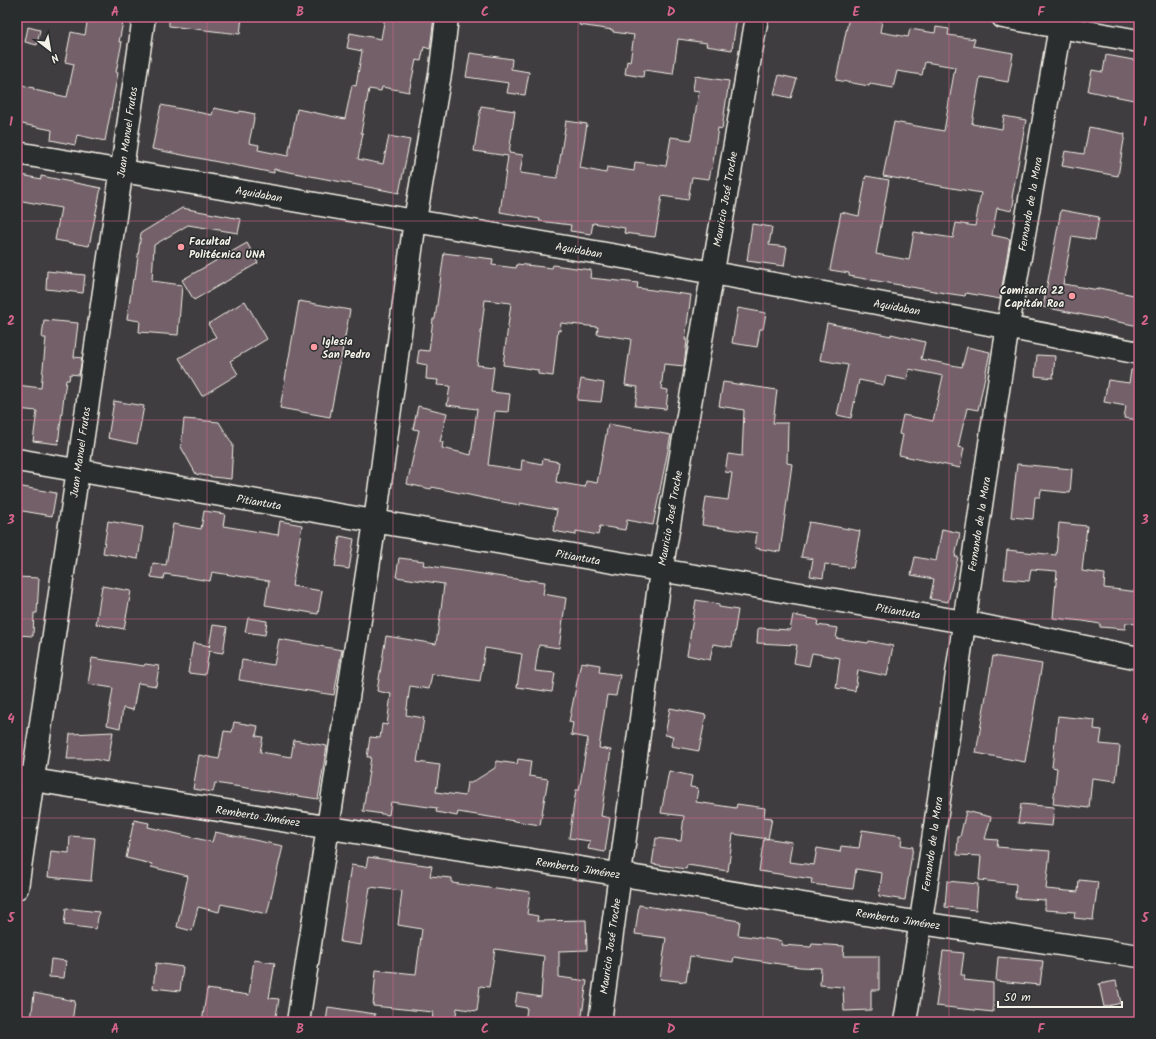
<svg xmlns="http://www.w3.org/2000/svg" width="1156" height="1039" font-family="Kalam,sans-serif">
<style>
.building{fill:#736169;stroke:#f4f1e8}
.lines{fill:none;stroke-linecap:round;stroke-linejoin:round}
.minor-casing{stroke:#f4f1e8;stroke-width:25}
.minor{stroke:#2a2d2e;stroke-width:22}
.grid{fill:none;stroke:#d4648c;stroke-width:1;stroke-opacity:0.55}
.poi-dot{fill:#ff9aa2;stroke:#2a2d2e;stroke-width:1.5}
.labels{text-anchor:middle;stroke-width:3;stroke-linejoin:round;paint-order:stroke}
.street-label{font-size:11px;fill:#f4f1e8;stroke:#2a2d2e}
.poi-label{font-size:11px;font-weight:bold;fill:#f4f1e8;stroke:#2a2d2e;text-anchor:start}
.neatline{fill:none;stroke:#d4648c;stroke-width:1.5}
.grid-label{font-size:13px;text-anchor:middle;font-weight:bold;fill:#d4648c}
</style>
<rect width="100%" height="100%" fill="#403d40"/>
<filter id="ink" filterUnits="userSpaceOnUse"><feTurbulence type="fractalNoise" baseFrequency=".025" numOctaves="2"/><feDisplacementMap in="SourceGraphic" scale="8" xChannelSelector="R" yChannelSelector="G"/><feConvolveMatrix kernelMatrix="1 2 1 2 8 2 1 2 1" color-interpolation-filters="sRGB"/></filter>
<g filter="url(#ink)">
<path class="building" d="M88,17H124L119,42H122L116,72L118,73L105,141L77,135L75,145L51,140L52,130L17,123V84L34,88V90L67,97L74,64L65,62L71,32L85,35Z
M169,17H242L240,34L169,26Z
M385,17H434L430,49L424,47L421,61L416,60L409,92L382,87L381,91L369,89L361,133H363L358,159L383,164L389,136L410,140L399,193L274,169V173L152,149L161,105L212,115L214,108L239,113L240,111L255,114L249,143L259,145L258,150L288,156L297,109L345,119L352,85L356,86L362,51L347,48L350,33L381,39Z
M580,17H737L732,50L706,46L707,43L678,39L673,74L644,70L643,77L625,74L627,61L630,62L634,35L613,32V30L579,25Z
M849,17H861L882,21L880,32L908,37L910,29L935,33L936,27L949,29L948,35L975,39L973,46L1013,53L1008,82L980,77L972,124L1002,129L1004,116L1026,120L1012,198L1014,199L1012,211L997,208L992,235L1010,239L1000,299L966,293L965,296L945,293L849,276V273L830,270L841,212L859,216L866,176L889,180L876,254L909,260L914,232L953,238L956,223L975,226L981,193L883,176L894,122L944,131L955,67L925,62L922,75L897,71L893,88L870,84L869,86L836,80Z
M28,27L40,30L37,45L25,42Z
M470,53L512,59L511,69L529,72L525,95L507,93L509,83L466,77Z
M1106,55L1139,61V101L1088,91L1092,70L1103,72Z
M779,75L797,79L791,98L774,94Z
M695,76L729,81L722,129L718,128L712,169H711L709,179L692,177L688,200L662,196L655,237L624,233L625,228L593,223L591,234L570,231L571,225L539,221L540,219L500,212L508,156L474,151L481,106L515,111L509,153L523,155L520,173L557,178L566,121L587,124L580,168L606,173L607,167L634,171L635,162L666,166L671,137L691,140L699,91L693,90Z
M1089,127L1125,134L1118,176L1062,166L1065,151L1084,154Z
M17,174L41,179V176L101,188L89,246L55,240L61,208L17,200Z
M182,208L241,219L238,233L188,225L154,245L152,281L182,285L178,335L139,332L140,321L127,319L133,279H135L141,233Z
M1061,210L1099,217L1095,240L1072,236L1063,284L1099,290V288L1139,296V326L1043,307Z
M752,224L772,227L769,245L787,247L784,266L747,261Z
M247,243L258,263L194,300L182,280Z
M444,253L493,259L492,265L516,268L517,264L552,268L553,265L591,270L590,278L638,283L637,288L691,295L685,340H687L684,366L664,364L661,389L668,390L666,409L635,406L638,387L625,385L631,339L597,334L598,327L561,323L560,331L558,330L553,376L538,374V370L503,365L511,303L485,300L477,365L494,367L491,392L510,394L508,412L495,411L488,465L521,470L522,460L542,464L543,459L559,462L556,482L585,487L586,481L597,483L608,424L671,435L653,525L627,520L625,530L600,526L598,535L576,531V535L553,531L557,510L520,503V505L497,501L432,487L431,489L407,484L419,430L413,429L418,406L447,413L440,442H443L442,448L471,455L477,409L447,405L450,386L437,385L438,380L426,379L427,365L417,363L419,350L429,351L433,319H435Z
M47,271L85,275L83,293L46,289Z
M245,301L267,339L230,361L238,374L202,396L179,358L216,337L208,324Z
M299,301L350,310L330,417L280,408Z
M738,308L766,313L763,329H760L757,347L732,343Z
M44,320L78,323L74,357L82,358L79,375L70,374L69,380H66L58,444L33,441L37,411L17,409V385L41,388L46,338H42Z
M827,323L891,336V334L925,342L921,359L962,367L967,347L990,352L978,410L967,408L958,447L964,448L960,468L899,455L903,435L899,434L903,415L933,421L943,376L909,369L907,380L886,376L884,385L859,380L851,418L837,415L848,365L820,360Z
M1037,355L1055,356L1053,378L1035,376Z
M1131,370H1139V420L1124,418L1126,406L1104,402L1108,380L1129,383Z
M581,379L604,383L601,402L577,400Z
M723,382L777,390L773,423H788L787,463L792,464L780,552L755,548L757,533L702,525L706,497L728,500L732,473L725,472L728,454L742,456L744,410L719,406Z
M114,401L144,406L137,444L108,438Z
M184,419L219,422L233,445L231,479L213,477L196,474L181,447Z
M1017,464L1072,469L1070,493L1041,490L1040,497H1035L1033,519L1011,517Z
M17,486L56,493L52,516L17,510Z
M204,511L225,514L223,526L278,535L280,521L302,525L292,586L322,591L318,614L265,605L269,581L212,572L210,581L165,574L164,579L151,577L153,563L166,565L173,524L201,529Z
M108,521L143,527L138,559L103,553Z
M809,522L860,531L853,568L825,564L823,578L810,576L813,559L801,557Z
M1059,523L1087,526L1082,571L1105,574L1104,588L1139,592V624L1126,623L1125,629L1100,627V624L1083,621L1053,618L1057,571L1031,569L1029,581L1004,579L1007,550L1056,555Z
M942,529L960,533L955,557H958L948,602L930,599L934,579L911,575L915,557L936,561Z
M340,536L354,539L349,569L335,567Z
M399,558L424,561L423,565L529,581L530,580L545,582L543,594L566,598L559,648L539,645L535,671L555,673L552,692L517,687L522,654L485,648L480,681L432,674L429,689L410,686L406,715L424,718L417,762L440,765L436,792L465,796L467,783H471L495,768L496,761L517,764L518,759L531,761L529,776L548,779L540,825L458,812L457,816L436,812L437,808L391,802L389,815L363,811L371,757H367L370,737L380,738L382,724L387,725L391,694L377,691L386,636L436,644L442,602L444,584L396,577Z
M17,577L39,578L37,613H34L33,636L17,635Z
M102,586L131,591L124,629L96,624Z
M696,600L719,604V607L738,610L732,647L713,644L710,660L687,655Z
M793,615L818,620L817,625L838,628L836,638L868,643L869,641L893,646L887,676L858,670L855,691L836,688L840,658L812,653L809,666L794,663L797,645L757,643L758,628L790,630Z
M248,618L267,621L265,635L245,632Z
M213,625L227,627L223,653L209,651L205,675L188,673L193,643L210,646L209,647Z
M279,639L342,650L334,695L239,680L242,660L274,665Z
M993,656L1042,664L1025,762L976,753Z
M92,658L144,666L145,664L159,666L156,686L138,683L133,710L123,708L120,728L107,725L113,688L88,684Z
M581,662L600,665L599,672L620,675L616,696L607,695L599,748L611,750L601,816L610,818L605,852L588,849L590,841L569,838L576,790H579L588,738L571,735L573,723L569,722Z
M670,708L706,715L699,751L671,746L673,736L665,735Z
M1058,716L1095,720L1094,729L1102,730L1100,744L1120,746L1116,781L1092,778L1089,808L1053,804L1057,768L1052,767Z
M234,722L258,726L256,736L263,737L260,752L291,757L294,740L327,746L318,799L215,783L213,792L193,789L199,755L219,759L224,731L232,732Z
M113,732L108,762L93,759H67L70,734Z
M669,771L692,776L690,787L698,788L696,802L736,808L737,804L765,808L764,817L772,818L768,839L733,834L728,871L687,865L686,869L652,864L656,838L681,841L684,816L661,813Z
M1021,804L1054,807L1052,826L1018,823Z
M966,811L991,817L985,839L998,840L997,847L1050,851L1046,889L1078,892L1079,880L1098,882L1093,920L1074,918L1075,912L1045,910V900L1015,898L1016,884L979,880L981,856L957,855L958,837H960Z
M134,820L149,823L148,827L212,842L215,832L283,846L267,914L221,904L219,912L198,907L192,931L177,927L188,876L151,867L152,864L126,858Z
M862,830L902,836L901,845L913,847L905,900L879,896L882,873L856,869L853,889L811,884L812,879L759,871L764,838L792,842L789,862L814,865L817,848L840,852L841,846L859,848Z
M70,836L95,838L91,881L48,877L51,851L69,853Z
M368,857L432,866L430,876L452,878V883L511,891V889L530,892L527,914L538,916L537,921L586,920L587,950L559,951V977L587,981L581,1022H525L527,1008L515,1006L517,993L541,997L544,956L495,949L489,987L480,986L477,1011L457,1008L455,1022H432L433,1012L373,1006L376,970L416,974L422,929L398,925L402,891L370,887L361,945L340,942L351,865L366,867Z
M947,881L978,884L976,910L945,907Z
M639,905L740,921L738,935L782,941L781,945L811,947L812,944L844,946L843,956H879V990H871V1010L844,1011L843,987L820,985L821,968L800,967L734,957L733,962L690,956L686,982L660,979L666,938L635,934Z
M66,908L99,912L96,929L64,925Z
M943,951L964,953L961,975H965L964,980L993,983V1012L936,1006Z
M998,957L1043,961L1040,985L996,981Z
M51,959L66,961L64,978L49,977Z
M254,960L275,963L269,998L279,999L275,1022L237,1016L236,1022H202L207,989L249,995Z
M156,963L183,967L180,991L153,988Z
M1116,981L1121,1003L1104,1007L1099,984Z
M34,993L75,1001L72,1022H31Z
M328,1007L375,1014L374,1022H326Z"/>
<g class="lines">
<g class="minor-casing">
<path id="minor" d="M1003,17L1139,41
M17,153C391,217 766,279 1139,353
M17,460L964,622L1139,658
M17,777L33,780L921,923L1139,956
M17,888L144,17
M298,1022L375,522L415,220L441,68L447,17
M600,1022L661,571L757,17
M905,1022C943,791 971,558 1008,326C1025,226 1043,127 1060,27L1059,17"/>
</g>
<use href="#minor" class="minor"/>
</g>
</g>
<path class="grid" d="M207,17V1022M393,17V1022M578,17V1022M763,17V1022M949,17V1022M17,221H1139M17,420H1139M17,619H1139M17,818H1139"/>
<g class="poi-dot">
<circle cx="181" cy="247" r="4"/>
<circle cx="1072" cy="296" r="4"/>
<circle cx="314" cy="347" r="4"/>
</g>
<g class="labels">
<g class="street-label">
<text transform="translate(127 132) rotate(-82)" y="4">Juan Manuel Frutos</text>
<text transform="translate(259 194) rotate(10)" y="4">Aquidaban</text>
<text transform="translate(725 199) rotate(-80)" y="4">Mauricio José Troche</text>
<text transform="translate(1030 204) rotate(-80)" y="4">Fernando de la Mora</text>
<text transform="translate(579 250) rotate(10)" y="4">Aquidaban</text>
<text transform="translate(897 307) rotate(10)" y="4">Aquidaban</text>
<text transform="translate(80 452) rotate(-82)" y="4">Juan Manuel Frutos</text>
<text transform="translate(259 502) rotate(10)" y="4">Pitiantuta</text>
<text transform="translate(670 518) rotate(-80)" y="4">Mauricio José Troche</text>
<text transform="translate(979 524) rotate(-81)" y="4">Fernando de la Mora</text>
<text transform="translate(578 557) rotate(10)" y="4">Pitiantuta</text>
<text transform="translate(898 611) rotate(10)" y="4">Pitiantuta</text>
<text transform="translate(258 816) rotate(9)" y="4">Remberto Jiménez</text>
<text transform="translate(932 844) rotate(-82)" y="4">Fernando de la Mora</text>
<text transform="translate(578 868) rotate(9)" y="4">Remberto Jiménez</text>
<text transform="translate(898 919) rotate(9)" y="4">Remberto Jiménez</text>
<text transform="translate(610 946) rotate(-82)" y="4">Mauricio José Troche</text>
</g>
<g class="poi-label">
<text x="189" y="245">Facultad<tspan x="189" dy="13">Politécnica UNA</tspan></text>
<text x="1064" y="294" text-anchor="end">Comisaría 22<tspan x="1064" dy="13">Capitán Roa</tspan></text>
<text x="322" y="345">Iglesia<tspan x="322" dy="13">San Pedro</tspan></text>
</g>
</g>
<rect width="1156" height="1039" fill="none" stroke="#2a2d2e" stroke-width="44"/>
<g transform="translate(50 50) rotate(149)" stroke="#2a2d2e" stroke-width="3" paint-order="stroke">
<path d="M0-3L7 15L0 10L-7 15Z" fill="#f4f1e8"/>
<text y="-6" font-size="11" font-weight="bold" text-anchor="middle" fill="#f4f1e8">N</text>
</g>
<path d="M998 1001v6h124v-6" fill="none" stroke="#f4f1e8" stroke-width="2"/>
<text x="1004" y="1001" font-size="12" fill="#f4f1e8" stroke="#2a2d2e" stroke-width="3" paint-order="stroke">50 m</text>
<rect x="22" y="22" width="1112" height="995" class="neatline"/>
<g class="grid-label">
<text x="115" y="16">A</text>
<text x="300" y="16">B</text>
<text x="485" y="16">C</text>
<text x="671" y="16">D</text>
<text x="856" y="16">E</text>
<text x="1041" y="16">F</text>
<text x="11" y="126">1</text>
<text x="1145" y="126">1</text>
<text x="11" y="325">2</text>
<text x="1145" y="325">2</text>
<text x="11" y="524">3</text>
<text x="1145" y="524">3</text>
<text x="11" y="723">4</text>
<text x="1145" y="723">4</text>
<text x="11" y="922">5</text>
<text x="1145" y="922">5</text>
<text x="115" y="1033">A</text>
<text x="300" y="1033">B</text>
<text x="485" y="1033">C</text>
<text x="671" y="1033">D</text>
<text x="856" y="1033">E</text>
<text x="1041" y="1033">F</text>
</g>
</svg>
